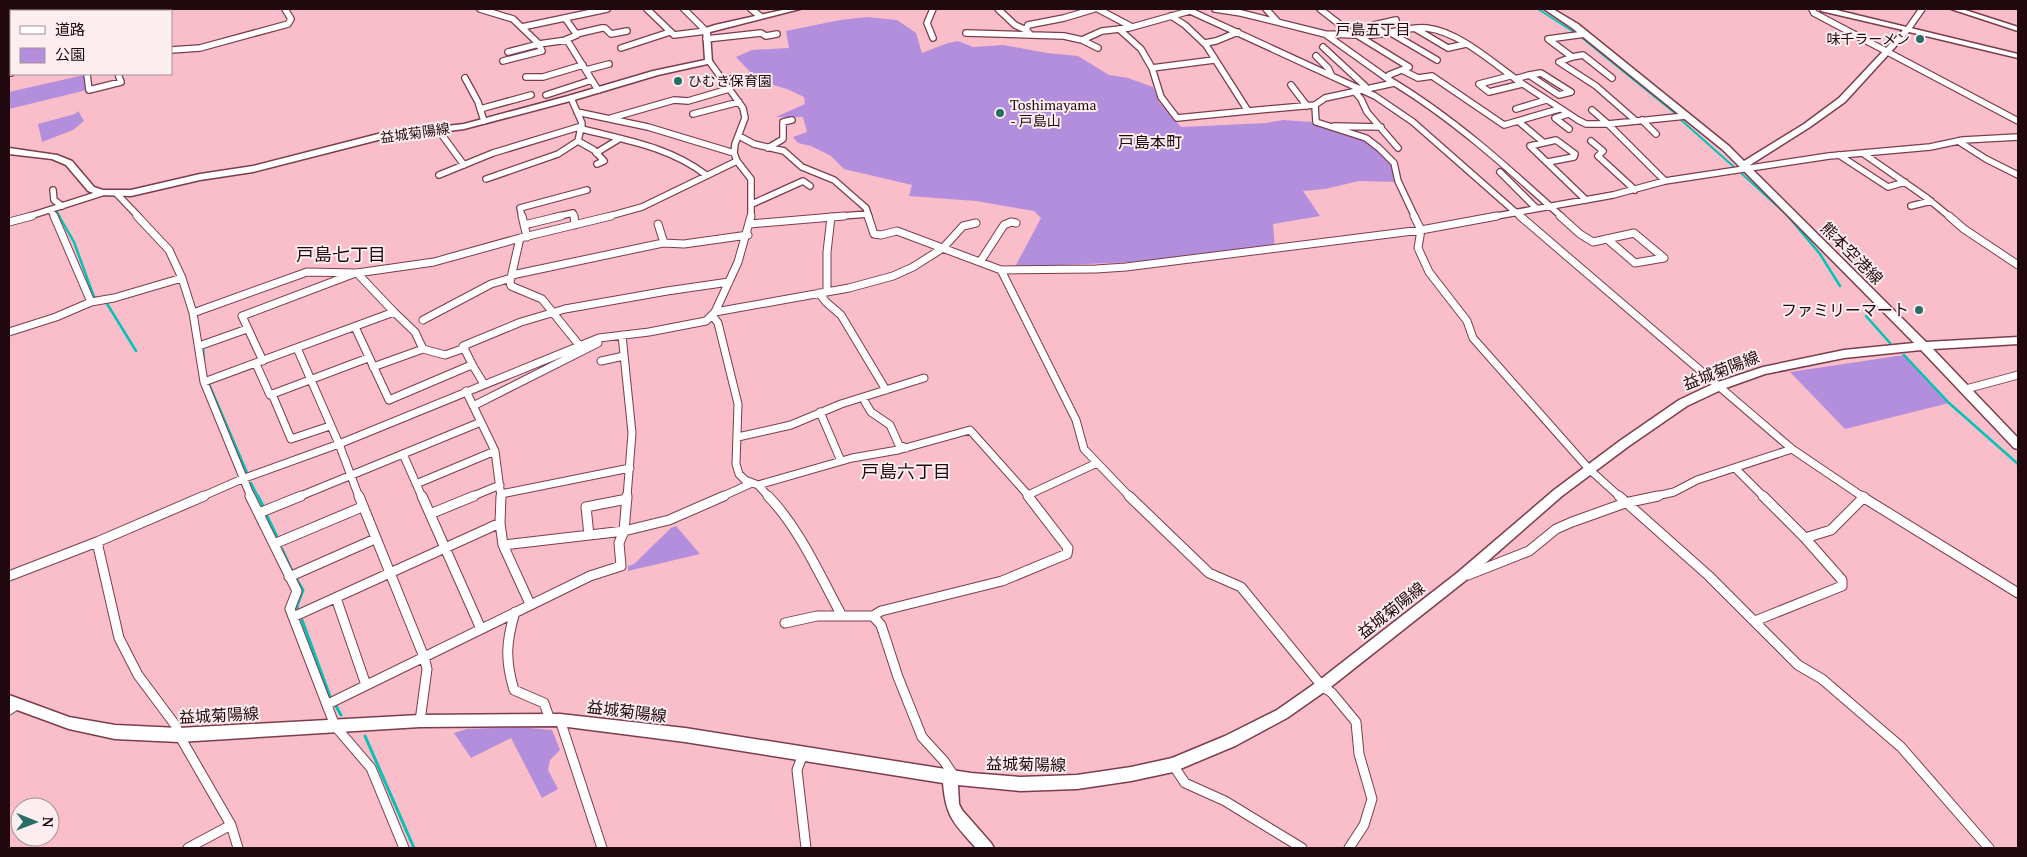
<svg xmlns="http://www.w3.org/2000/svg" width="2027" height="857" font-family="'PT Serif','Noto Sans JP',serif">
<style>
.green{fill:#b38edd}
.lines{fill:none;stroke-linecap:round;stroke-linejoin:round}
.stream-far2{stroke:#02c3b4;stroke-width:2}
.stream-far1{stroke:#02c3b4;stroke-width:2.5}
.stream{stroke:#02c3b4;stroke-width:3}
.street-far2-casing{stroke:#7a3d4c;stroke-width:8}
.street-far1-casing{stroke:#7a3d4c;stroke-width:9}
.street-casing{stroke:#7a3d4c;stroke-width:11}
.secondary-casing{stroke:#7a3d4c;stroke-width:3}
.street-far2{stroke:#fff;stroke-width:5.5}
.street-far1{stroke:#fff;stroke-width:7}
.street{stroke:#fff;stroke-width:9}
.secondary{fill:#fff;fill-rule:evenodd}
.poi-dot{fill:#266e66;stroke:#fcedf0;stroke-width:2}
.labels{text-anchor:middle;stroke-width:4;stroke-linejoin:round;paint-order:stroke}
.far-poi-label{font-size:14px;fill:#20080e;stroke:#fcedf0;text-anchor:start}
.far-street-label{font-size:14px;fill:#20080e;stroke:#fcedf0}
.far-neighbourhood-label{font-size:15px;fill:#20080e;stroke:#fcedf0}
.far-quarter-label{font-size:16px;fill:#20080e;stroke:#fcedf0}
.street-label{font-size:16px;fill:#20080e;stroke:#fcedf0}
.poi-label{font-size:16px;fill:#20080e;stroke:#fcedf0;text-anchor:end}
.neighbourhood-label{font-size:18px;fill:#20080e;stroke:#fcedf0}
</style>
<rect width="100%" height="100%" fill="#f9beca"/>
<path class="green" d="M867,17L897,20L916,33L922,53L948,43L958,41L973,47L1003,45L1047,53L1078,56L1109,75L1128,78L1153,87L1159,102L1181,127L1266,123L1283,120L1313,122L1367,141L1379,150L1392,164L1396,182L1359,181L1325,189L1303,191L1320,216L1273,224L1275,248L1179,260L1015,267L1041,218L1034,211L976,201L909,196L912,185L844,169L831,156L811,146L798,143L793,137L807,132L803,117H776L805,104L804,97L787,89L759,81L736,57L752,50L789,48L786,31L840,20Z
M84,75L87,90L9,109V92Z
M78,111L84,121L73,130L42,142L38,124L75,114Z
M1904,355L1949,403L1845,429L1790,372Z
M676,526L700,554L628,571V566L634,564L671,528Z
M519,727L552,730L560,750L550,760L548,770L558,789L542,798L511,738L471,758L454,733L467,729Z"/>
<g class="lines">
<path class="stream-far2" d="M1538,9L1577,34
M1581,37L1676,114
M1680,119L1734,167
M1741,173L1789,217
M56,210L60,217"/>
<path class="stream-far1" d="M59,216L74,242L94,297L98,298
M1788,216L1820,254L1840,286
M106,302L136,351
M1866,316L1890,343
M203,347L204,361
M1904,355L1949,403L2018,464
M209,384L248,475
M251,483L258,497"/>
<path class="stream" d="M258,496L264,508
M267,516L278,539
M282,549L293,573
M297,580L303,590L297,606L298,610
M302,620L331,699
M336,706L341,715
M365,736L414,848"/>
<g class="street-far2-casing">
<path id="street-far2" d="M480,9L513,19L539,44L567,40L598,90
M647,9L674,35L706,31
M684,9L706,31
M751,9L760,16
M933,9L927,23L933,38
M998,9L1015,25L1026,30L1031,35L1064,36L1082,40L1102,31L1129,28L1193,10
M1098,9L1132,27
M1186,9L1375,96L1413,122L1521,217
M1215,9L1241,13L1325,34L1357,35L1409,67
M1266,9L1278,22
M1320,9L1351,33C1376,41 1403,25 1427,28C1460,32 1494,64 1520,82C1539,95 1559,107 1578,120L1586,124H1608L1665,181
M1812,9L1814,13L2018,121
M1171,16L1185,25L1206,45L1248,111L1315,105L1325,98L1394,83
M565,18L577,35L565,40
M522,27L607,9
M1119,29L1141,49L1152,68L1214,60
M1416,29L1448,48L1466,44
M1908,29L1922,9
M1026,30L1028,25L1064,18L1094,9
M966,33L1031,35
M1391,33L1437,60
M576,34L602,28H605L611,34L627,31
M1325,34L1388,79
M1384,34L1374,25L1396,20
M1585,34L1548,39L1572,57L1559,62L1596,86L1636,121
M706,39L761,33L766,36L777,34
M1082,40L1098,48
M1205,43L1216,41L1238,32
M1323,47L1365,86L1361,88
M621,48L670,32
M171,50L200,48L288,24L291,19L285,9
M1316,56L1328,68L1331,74
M1572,57L1583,55L1612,78
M503,61L542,51L539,44L508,52
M709,61L743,108L745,118L735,144L734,153L737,161L751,179V217
M1409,67L1389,75L1388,79C1452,117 1507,167 1562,217
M1152,68L1161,97L1177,118L1248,111
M586,70L609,64
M1402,70L1418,78L1432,76L1504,125L1559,109
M9,73H11
M1541,73L1571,92L1559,95L1529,75Z
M87,74L89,90L121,82L118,74
M1510,76L1479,84L1489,92L1522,84
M526,77H543L583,65
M465,78L478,102L484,121
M721,79H751
M1515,79L1529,75
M1291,85L1307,106
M1355,92L1361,99L1367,112L1398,148
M546,95L592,80
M1315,105L1316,122L1366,138L1379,148L1394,163L1398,181L1415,217
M480,109L531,95
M1516,109L1546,100
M1592,110L1608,124L1686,116
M577,112L648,127L734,153
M693,114L739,102
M1568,114L1555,118L1569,129
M611,118L674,100L688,101L729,89
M1642,120L1656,134
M1518,121L1543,142
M1334,126L1381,127
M441,129L442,135L464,165
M582,129C625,140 670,147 706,175
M739,136L754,144L784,151L802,167L834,180L866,208L869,217
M578,141L594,150L604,161L597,164
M1591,141L1603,151L1598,156L1635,190
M1958,141L1986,159L2018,175
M768,148L783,139V122L792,120
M596,153L619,139
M1864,154L1927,198L1950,217
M1839,155L1888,187L1905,182
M1548,162L1574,157L1575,154L1556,140L1530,146L1586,200
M1500,172L1536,208
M439,175L493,153L582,126
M486,179L558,154L578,141L582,123L571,98
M53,190L54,200L62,206
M117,194L139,217
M752,204L803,181L810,186
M1911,206L1931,201
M51,211L55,217
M27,217L102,193
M522,217L520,208L587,190
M555,217L573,213L574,217
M606,217L642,207L737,161
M829,217L868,214
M1491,217L1613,195L1665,181L1829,156L1930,147L1963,140L2018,137"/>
</g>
<g class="street-far1-casing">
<path id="street-far1" d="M54,216L91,302
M137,216L169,250L182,278L193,313L204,382L251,497
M522,216L527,237
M574,216L575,225
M868,216L874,234L881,235L897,231L1001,270L1096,269L1126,267L1421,230L1497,216
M1414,216L1421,230L1418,248L1429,272L1467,321L1473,338L1589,469L1620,497
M1520,216L1792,449L1863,497
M1560,216L1580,234L1593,242L1634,233L1664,258L1635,263L1607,239
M1949,216L1964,229L2018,265
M9,222L32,216
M658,224L664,243
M750,224L844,216
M524,225L561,216
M520,238L510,282L511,286L542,299L579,345
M980,262L1004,225L1011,222L1016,223
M1001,270L1076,420L1084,449L1130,497
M512,275L663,243L684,244L748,235
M827,292V252L831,217
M819,293L826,302L841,315L886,390
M394,312L415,332L423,349
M715,312L849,288L893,276L913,267L943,248L963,226L976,223
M193,313L307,272L357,273L434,262L520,238L611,216
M712,315L718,323L738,404L736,464L739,474L745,480L758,485L769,497
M423,320L491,284L511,278
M355,327L389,400L469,366H473L484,384
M9,332L56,317L91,302L114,298L182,278
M622,335L632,433L627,497
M199,346L247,329
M297,348L339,444L359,497
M263,361L242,316L353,274
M601,361L624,356
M256,364L270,395L368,358
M473,366L463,346L521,322L565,309L667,291L729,282
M373,367L423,349L445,355L465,348
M204,382L394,312L357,273
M1966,389L2018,375
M466,391L495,451L501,497
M272,394L291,439L330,426
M865,402L871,412L890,425L899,445L906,448
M473,406L598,343
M820,412L841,461
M738,437L791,425L841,404L924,378
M403,454L422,497
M1735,468L1764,497
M416,484L495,451
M758,485L852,458L898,450L970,430L1028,495L1097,463
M501,494L630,468
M1028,495L1029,497
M201,497L242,479L339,444L599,338L649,332L706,321L715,312L738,262L751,216
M298,497L481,422
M471,497L500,485
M721,497L752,483
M1652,497L1674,492L1697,480L1792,449"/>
</g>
<g class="street-casing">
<path id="street" d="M250,496L297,591L290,609L335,726L371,768L404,848
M359,496L424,657L427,669L420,721
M422,496L481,629
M501,496L500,523L503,545L530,604
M768,496C800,529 820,576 842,616H873L881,625L898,677L922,737L944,761L954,776
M1129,496L1209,573L1241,587L1322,686L1332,693L1356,722L1359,754L1372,799L1364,825L1349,848
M1619,496L1709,576L1798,665L1822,679L1901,747L1989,848
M1861,496L2018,593
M259,513L301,496
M430,514L474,496
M589,535L586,507L627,499
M1805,538L1831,530L1864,497
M97,542L119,638L138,675L176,726L179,735L231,825L238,848
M274,544L362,507
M503,545L624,531L669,520L724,496
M1468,575L1529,551L1556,529L1572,522L1625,503L1658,496
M9,576L97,542L204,496
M289,577L375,539
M336,598L366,685
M515,612C506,642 505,660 514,690L544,703L550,720
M873,616L881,611L1002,581L1067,554L1068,548L1028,496
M293,617L500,523
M1755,621L1842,586V580L1805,538L1763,496
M785,623L817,616H842
M328,704L590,576L621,566L619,543L624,531L627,496
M9,710L18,704
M560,720L602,848
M803,754L797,770L806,848
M1173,765L1185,783L1225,801L1302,848
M188,848L231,825"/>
</g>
<g class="secondary-casing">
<path id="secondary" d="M787,9H800L710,32L712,63L658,75L574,100L464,129L378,140L253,172L200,180L131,196L99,195L88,191L66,165L52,159L9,154V148L57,155L72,161L94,187L103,190H131L200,174L253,166L378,134L464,124L568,96L653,71L705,60L703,29L715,25Z
M1544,9H1553L1578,24L1729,146L1744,161L1804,124L1839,98L1903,30L1821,11V9H1832L2018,54V58L1909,32L1845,102L1810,127L1750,165L1752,169L1926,342L2018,337V344L1933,349L2018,438V449L2014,448L1921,350L1844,358L1765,374L1723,389L1687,406L1629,446L1562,496L1465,581L1327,690L1287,718L1235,746L1173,772L1131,781L1077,789L1020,791L958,785L959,804L962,810L991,843L994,848H976C954,823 946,818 943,783L685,742L560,726L420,727L179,742L115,739L69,729L9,707V695L69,717L115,725L179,728L420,715L560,714L685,728L971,773L1020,777L1077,775L1131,767L1172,758L1225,736L1277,710L1317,682L1457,573L1554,490L1621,440L1679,400L1715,383L1763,367L1844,350L1914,343L1723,150L1572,28Z
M1951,9H1962L2018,27V31Z"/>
</g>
<use href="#street-far2" class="street-far2"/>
<use href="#street-far1" class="street-far1"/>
<use href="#street" class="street"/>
<use href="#secondary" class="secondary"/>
</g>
<g class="poi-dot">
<circle cx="1920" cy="39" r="5"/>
<circle cx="678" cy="81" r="5"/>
<circle cx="1000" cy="113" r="5"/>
<circle cx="1919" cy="310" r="5"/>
</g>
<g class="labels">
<g class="far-poi-label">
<text x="1910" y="44" text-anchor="end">味千ラーメン</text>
<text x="688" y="86">ひむき保育園</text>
<text x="1010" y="110">Toshimayama<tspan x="1010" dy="16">- 戸島山</tspan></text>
</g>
<g class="far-street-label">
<text transform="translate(415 133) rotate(-8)" y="5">益城菊陽線</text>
</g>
<g class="far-neighbourhood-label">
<text x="1373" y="35">戸島五丁目</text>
</g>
<g class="far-quarter-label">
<text x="1150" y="148">戸島本町</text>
</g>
<g class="street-label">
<text transform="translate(1852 253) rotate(45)" y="6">熊本空港線</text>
<text transform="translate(1721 370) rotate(-21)" y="6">益城菊陽線</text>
<text transform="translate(1391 610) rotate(-38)" y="6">益城菊陽線</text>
<text transform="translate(627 711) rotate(7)" y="6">益城菊陽線</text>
<text transform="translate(219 715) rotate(-3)" y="6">益城菊陽線</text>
<text transform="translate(1026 764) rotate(1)" y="6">益城菊陽線</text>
</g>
<g class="poi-label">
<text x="1909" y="316">ファミリーマート</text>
</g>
<g class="neighbourhood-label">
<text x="341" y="261">戸島七丁目</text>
<text x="906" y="478">戸島六丁目</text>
</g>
</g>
<rect width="2027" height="857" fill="none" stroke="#20080e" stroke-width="20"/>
<rect x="10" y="10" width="162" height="65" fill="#fcedf0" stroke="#a49196"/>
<rect x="20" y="26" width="25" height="8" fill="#ffffff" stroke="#a49196"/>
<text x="55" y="35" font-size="15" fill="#20080e">道路</text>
<rect x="20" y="48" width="25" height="15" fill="#b38edd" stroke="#a49196"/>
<text x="55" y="60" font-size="15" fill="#20080e">公園</text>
<g transform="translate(35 822) rotate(91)"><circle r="24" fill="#fcedf0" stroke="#a49196"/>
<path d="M0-4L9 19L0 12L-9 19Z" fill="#266e66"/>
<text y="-8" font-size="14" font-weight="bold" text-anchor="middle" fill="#20080e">N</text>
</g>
</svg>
